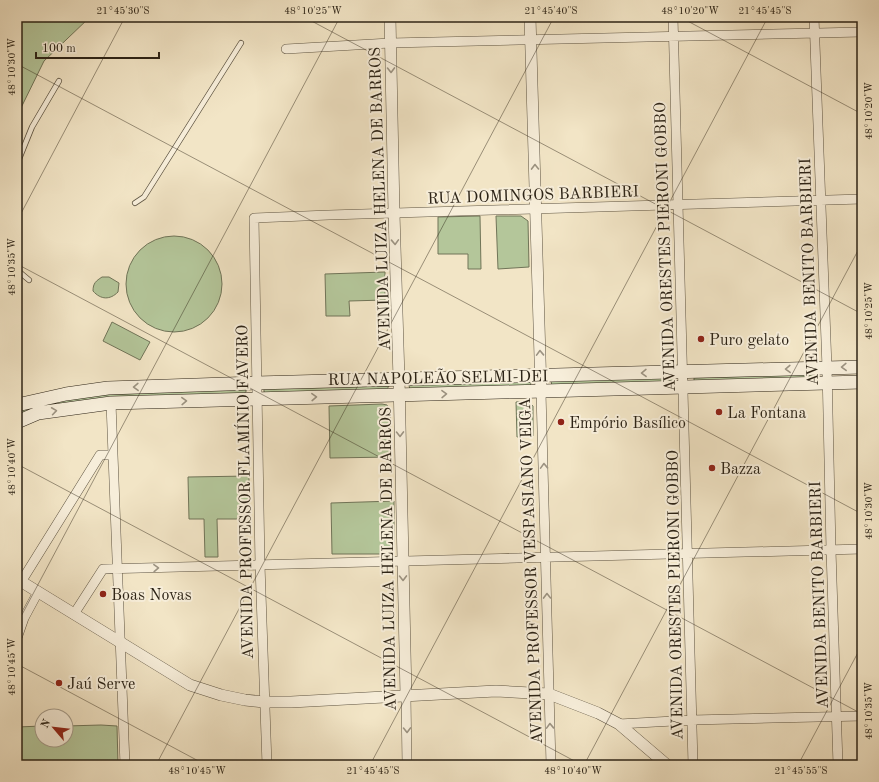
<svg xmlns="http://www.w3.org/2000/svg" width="879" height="782" font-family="'Old Standard TT',serif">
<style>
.green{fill:#b4c69a;stroke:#707458}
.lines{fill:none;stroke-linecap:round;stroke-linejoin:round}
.service-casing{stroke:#5e5442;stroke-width:6}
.minor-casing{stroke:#5e5442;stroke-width:10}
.tertiary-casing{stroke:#5e5442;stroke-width:12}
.secondary-casing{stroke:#2c2316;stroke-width:14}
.service{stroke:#f7eeda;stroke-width:4.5}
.minor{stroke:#f7eeda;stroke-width:9}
.tertiary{stroke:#f7eeda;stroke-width:11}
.secondary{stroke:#f7eeda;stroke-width:13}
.oneway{stroke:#9c9382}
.ticks{fill:none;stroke:#2c2316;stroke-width:1;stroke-opacity:0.45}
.poi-dot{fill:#8f2418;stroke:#f7eeda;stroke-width:1.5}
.labels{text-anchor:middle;stroke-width:4;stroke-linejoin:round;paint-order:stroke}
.street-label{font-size:16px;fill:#2c2316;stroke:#f7eeda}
.poi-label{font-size:16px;fill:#2c2316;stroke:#f7eeda;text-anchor:start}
.neatline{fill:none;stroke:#2c2316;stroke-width:1.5}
.ticks-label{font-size:10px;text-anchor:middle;fill:#2c2316}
</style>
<rect width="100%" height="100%" fill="#f2e5c6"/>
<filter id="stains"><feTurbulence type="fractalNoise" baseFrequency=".005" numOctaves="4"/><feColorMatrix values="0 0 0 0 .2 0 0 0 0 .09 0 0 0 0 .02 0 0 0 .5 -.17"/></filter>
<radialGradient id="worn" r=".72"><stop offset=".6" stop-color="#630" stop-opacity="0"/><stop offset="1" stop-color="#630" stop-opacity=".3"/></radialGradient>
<path class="green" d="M17,17H90L44,61L17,116Z
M480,216L481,269H468V254H438V217Z
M496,216H521L528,221L529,267L498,269Z
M126 284a48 48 0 1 1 96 0a48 48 0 1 1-96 0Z
M385,272V300L349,301L350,316H326L325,274Z
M102,277H109L119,283L118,292C110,300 101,300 93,291C93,283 96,281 102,277Z
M112,322L150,342L140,360L103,341Z
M817,374L814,378L698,382L694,380V378Z
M674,378L673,380L669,383L553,385L551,383L553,380Z
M529,381L531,383L530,386L411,389L409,387L410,385Z
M389,386L387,389L270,394L264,392V389Z
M246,389V392L243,394L17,417V410L73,396Z
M528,401L533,406V436L517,437L516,402Z
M382,404L387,405L390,409L391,457L330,458L329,406Z
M249,476V519H217L218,557H205L204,519H189L188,477Z
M394,501V549L391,554H332L331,503Z
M101,725L117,726L118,765H17V727L42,726V740H66V726Z"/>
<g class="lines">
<g class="service-casing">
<path id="service" d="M17,164L32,127L59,81
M135,203L144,197L241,43
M17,270L29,280"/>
</g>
<g class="minor-casing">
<path id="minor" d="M673,17L693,765
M814,17L827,368L831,550L838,765
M286,49L390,43L862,32
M541,392L551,765
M111,403L125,765
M21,582L100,455H113
M74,614L103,569L862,549
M17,638L24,618L38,592
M406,696L407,765
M619,724L692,720L862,716
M267,765L260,565L254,218L329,215L862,199"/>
</g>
<g class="tertiary-casing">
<path id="tertiary" d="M390,17L394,213L399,379L406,696
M530,17L541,392
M17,579L190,685L221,695L245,700L264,702H291L496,691L549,694L598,713L619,724L667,765"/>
</g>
<g class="secondary-casing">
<path id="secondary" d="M17,405L66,394L108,388L256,383L862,367
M17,422L38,413L111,403L862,382"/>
</g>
<use href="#service" class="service"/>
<use href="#minor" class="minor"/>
<use href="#tertiary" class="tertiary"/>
<use href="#secondary" class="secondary"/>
</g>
<defs><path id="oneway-chevron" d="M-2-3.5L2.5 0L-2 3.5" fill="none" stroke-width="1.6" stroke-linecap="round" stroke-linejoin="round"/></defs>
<g class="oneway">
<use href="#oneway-chevron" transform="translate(391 70) rotate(89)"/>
<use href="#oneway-chevron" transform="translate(535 167) rotate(-91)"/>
<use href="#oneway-chevron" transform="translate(395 242) rotate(88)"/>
<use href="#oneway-chevron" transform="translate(540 353) rotate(-92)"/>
<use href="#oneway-chevron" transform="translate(844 367) rotate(178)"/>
<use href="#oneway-chevron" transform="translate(788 369) rotate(178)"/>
<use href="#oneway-chevron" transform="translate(644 373) rotate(179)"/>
<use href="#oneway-chevron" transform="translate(136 387) rotate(178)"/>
<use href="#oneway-chevron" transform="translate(444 394) rotate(-1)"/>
<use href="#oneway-chevron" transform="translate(314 397) rotate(-2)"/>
<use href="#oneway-chevron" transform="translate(184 401) rotate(-2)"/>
<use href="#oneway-chevron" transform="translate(54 411) rotate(-8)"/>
<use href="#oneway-chevron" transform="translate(400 434) rotate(89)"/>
<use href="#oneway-chevron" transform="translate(544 466) rotate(-92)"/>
<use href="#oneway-chevron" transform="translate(156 568) rotate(-2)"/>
<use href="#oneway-chevron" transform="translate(403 578) rotate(89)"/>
<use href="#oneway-chevron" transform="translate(547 596) rotate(-91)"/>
<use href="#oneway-chevron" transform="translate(550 726) rotate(-92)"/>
<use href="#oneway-chevron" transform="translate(407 730) rotate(89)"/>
</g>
<path class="ticks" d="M304,17L862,314M680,17L862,114M17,64L862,514M17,221L125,17M17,264L862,714M17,464L582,765M17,624L340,17M17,664L206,765M156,765L554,17M370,765L768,17M584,765L862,243M798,765L862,645"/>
<g class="poi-dot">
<circle cx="701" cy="339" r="4"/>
<circle cx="719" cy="412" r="4"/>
<circle cx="561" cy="422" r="4"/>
<circle cx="712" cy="468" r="4"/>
<circle cx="103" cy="594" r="4"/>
<circle cx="59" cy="683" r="4"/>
</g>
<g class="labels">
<g class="street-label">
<text transform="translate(533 194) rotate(-2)" y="6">RUA DOMINGOS BARBIERI</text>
<text transform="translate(379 199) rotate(-92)" y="6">AVENIDA LUIZA HELENA DE BARROS</text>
<text transform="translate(664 247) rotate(-92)" y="6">AVENIDA ORESTES PIERONI GOBBO</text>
<text transform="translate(808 272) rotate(-92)" y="6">AVENIDA BENITO BARBIERI</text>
<text transform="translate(438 377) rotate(-1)" y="6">RUA NAPOLEÃO SELMI-DEI</text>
<text transform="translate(244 492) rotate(-91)" y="6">AVENIDA PROFESSOR FLAMÍNIO FAVERO</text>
<text transform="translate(387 559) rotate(-91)" y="6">AVENIDA LUIZA HELENA DE BARROS</text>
<text transform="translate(530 571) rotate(-92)" y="6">AVENIDA PROFESSOR VESPASIANO VEIGA</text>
<text transform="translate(674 595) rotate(-91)" y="6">AVENIDA ORESTES PIERONI GOBBO</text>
<text transform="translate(818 595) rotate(-92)" y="6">AVENIDA BENITO BARBIERI</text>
</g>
<g class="poi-label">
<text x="709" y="345">Puro gelato</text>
<text x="727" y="418">La Fontana</text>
<text x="569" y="428">Empório Basílico</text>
<text x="720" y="474">Bazza</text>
<text x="111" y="600">Boas Novas</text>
<text x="67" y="689">Jaú Serve</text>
</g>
</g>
<rect width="879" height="782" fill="none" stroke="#f2e5c6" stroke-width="44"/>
<g transform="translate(54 728) rotate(298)"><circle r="19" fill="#f7eeda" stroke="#a69d8c"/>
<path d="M0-3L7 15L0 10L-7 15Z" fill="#8f2418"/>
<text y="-6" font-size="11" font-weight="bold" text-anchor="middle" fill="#2c2316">N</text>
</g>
<path d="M36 52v6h123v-6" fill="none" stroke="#2c2316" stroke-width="2"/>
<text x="42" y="52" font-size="12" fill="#2c2316" stroke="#f7eeda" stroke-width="3" paint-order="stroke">100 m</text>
<rect x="22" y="22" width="835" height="738" class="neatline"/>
<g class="ticks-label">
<text x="123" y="14">21°45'30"S</text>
<text x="313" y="14">48°10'25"W</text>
<text x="551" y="14">21°45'40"S</text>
<text x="690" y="14">48°10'20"W</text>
<text x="765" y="14">21°45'45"S</text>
<text transform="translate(11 67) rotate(-90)" y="4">48°10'30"W</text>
<text transform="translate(868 111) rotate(-90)" y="4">48°10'20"W</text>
<text transform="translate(11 267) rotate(-90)" y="4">48°10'35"W</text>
<text transform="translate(868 311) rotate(-90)" y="4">48°10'25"W</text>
<text transform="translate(11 467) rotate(-90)" y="4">48°10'40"W</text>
<text transform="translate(868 511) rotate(-90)" y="4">48°10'30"W</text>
<text transform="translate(11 667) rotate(-90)" y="4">48°10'45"W</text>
<text transform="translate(868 711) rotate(-90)" y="4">48°10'35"W</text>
<text x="197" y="774">48°10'45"W</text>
<text x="373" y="774">21°45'45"S</text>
<text x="573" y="774">48°10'40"W</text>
<text x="801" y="774">21°45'55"S</text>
</g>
<rect width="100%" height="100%" filter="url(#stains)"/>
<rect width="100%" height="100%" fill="url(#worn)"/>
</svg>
